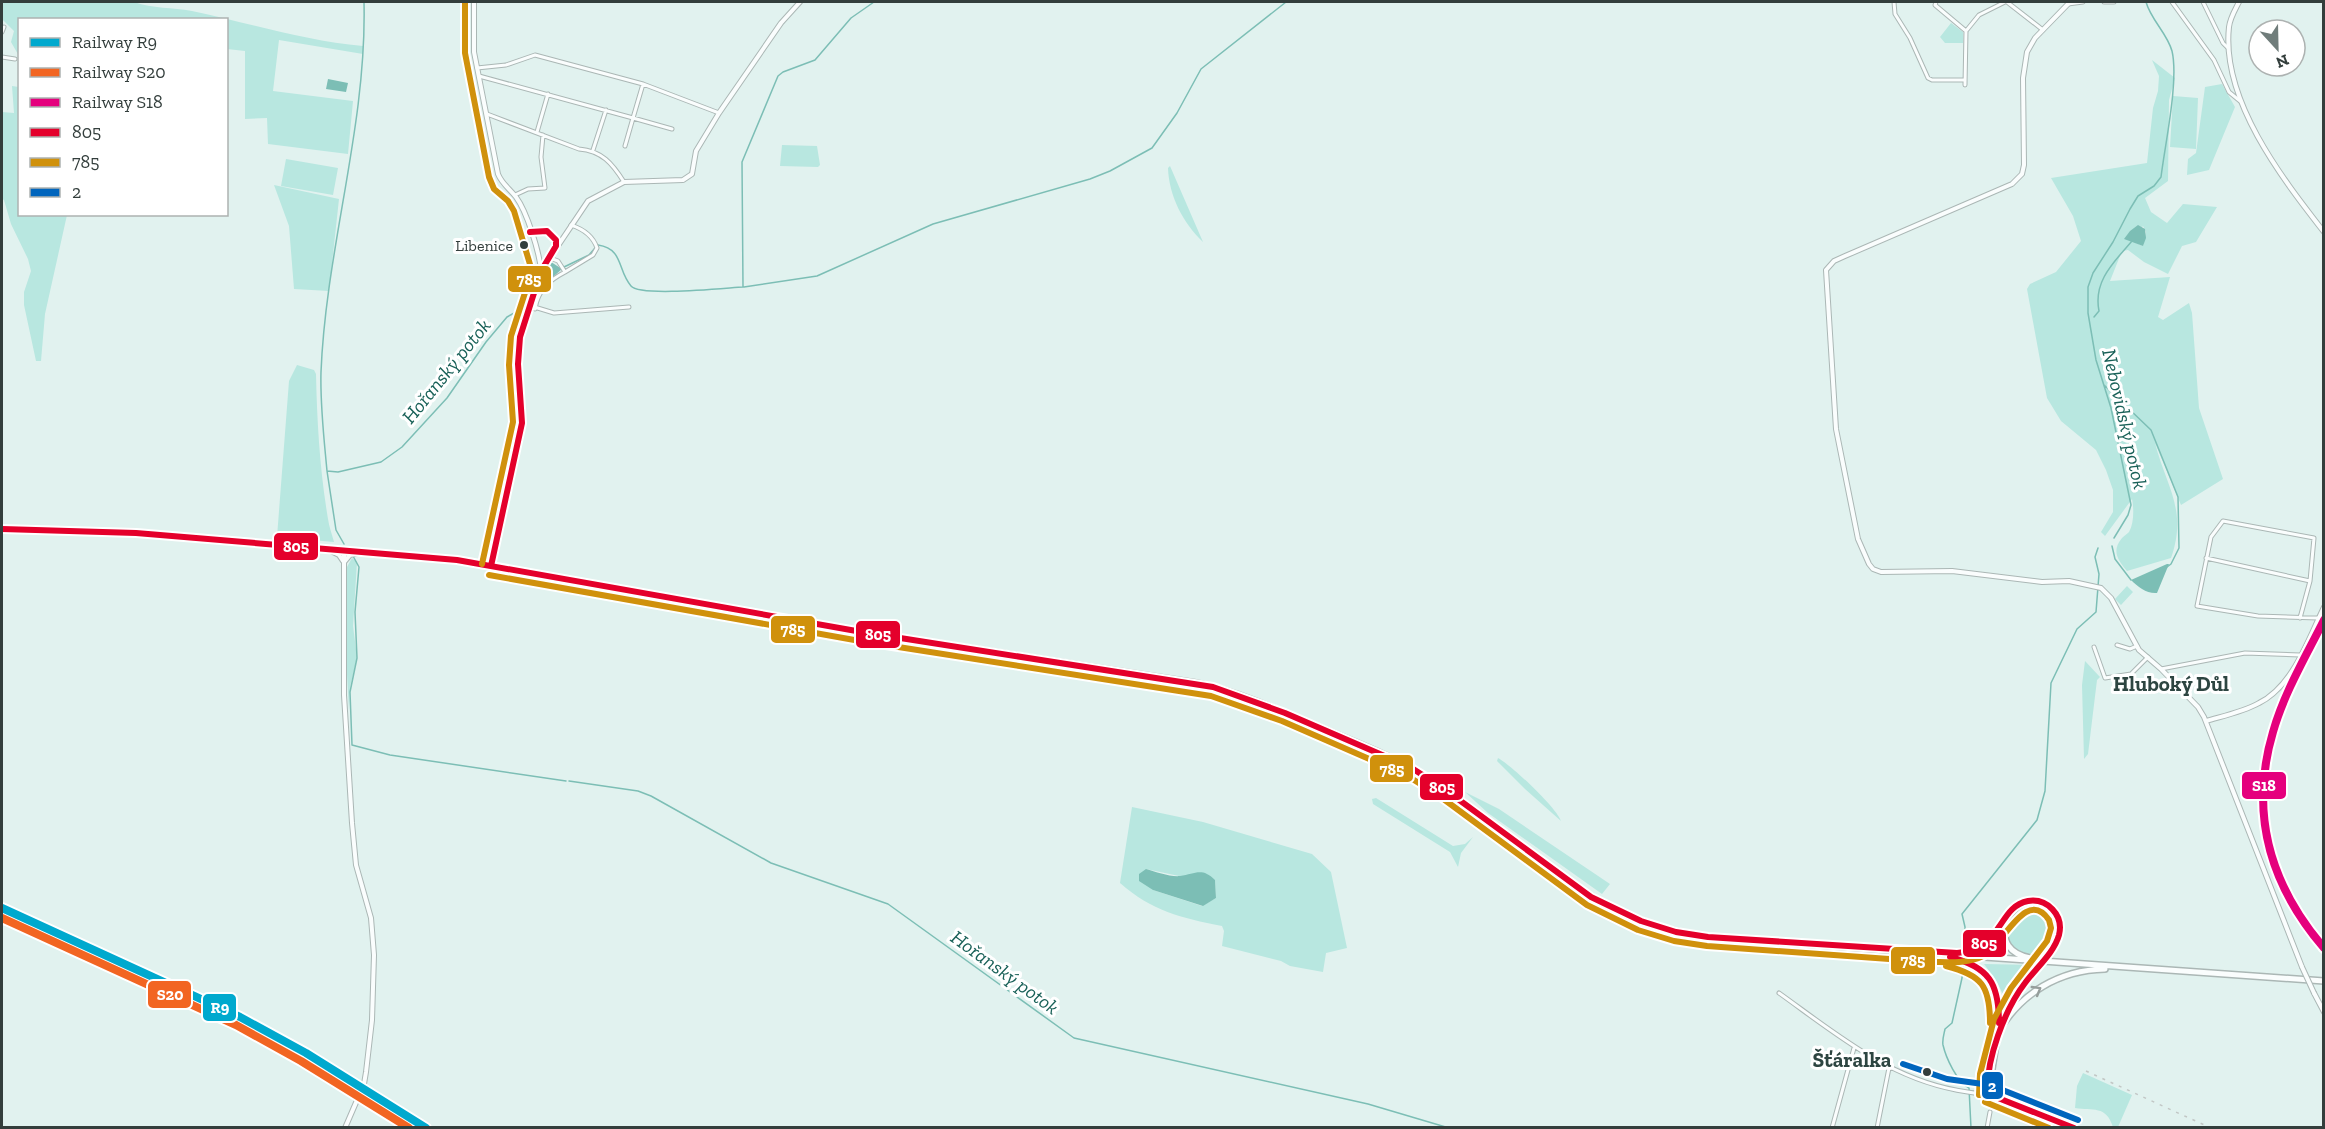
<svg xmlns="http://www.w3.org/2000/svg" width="2325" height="1129" font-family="'Zilla Slab',serif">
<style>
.green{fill:#b8e7e0;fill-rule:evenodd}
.water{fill:#7cbeb5}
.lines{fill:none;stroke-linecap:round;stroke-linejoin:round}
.stream{stroke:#7cbeb5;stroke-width:1.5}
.minor-casing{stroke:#abb7b5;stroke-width:5}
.tertiary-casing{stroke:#abb7b5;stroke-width:6}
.primary-casing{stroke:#abb7b5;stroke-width:8}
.minor{stroke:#fafdfd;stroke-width:3}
.tertiary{stroke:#fafdfd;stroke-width:4}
.primary{stroke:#fafdfd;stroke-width:5}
.rail{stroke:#c2c7c5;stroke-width:1.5;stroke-dasharray:3 6;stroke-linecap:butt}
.tertiary-bridge-casing{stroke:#abb7b5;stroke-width:6;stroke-linecap:butt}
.primary-bridge-casing{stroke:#abb7b5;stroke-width:8;stroke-linecap:butt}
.tertiary-bridge{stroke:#fafdfd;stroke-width:4}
.primary-bridge{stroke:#fafdfd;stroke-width:5}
.bus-1-casing{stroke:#fff;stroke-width:10}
.bus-2-casing{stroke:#fff;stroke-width:10}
.bus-3-casing{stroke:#fff;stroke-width:10}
.bus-1{stroke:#e4002b;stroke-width:6}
.bus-2{stroke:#d0910c;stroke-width:6}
.bus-3{stroke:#0065bd;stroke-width:6}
.rail-1-casing{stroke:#fff;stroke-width:12}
.rail-2-casing{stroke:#fff;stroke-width:12}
.rail-3-casing{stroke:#fff;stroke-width:12}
.rail-1{stroke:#00a9ce;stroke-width:8}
.rail-2{stroke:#f26522;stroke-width:8}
.rail-3{stroke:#e5007d;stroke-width:8}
.oneway{stroke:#969e9c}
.bus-dot{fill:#333e3c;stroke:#fff;stroke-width:2}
.labels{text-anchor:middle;stroke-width:6;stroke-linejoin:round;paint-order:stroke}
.bus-label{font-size:16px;fill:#333e3c;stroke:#fff;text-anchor:end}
.water-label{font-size:20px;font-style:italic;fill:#196158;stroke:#fff}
.quarter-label{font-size:21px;font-weight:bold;fill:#2d4541;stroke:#fff}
.line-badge{stroke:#fff;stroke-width:2}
.badge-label{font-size:16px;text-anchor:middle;font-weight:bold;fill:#fff}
</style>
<rect width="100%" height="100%" fill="#e1f2ef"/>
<path class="green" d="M2,2H134C153,9 172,7 192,11C249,23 305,41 363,46V54L279,40L273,91L353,101L348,154L268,144L267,118L245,119V51L227,49L226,20H20L19,56L11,42L14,31L2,19Z
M1951,23L1963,32V43H1945L1940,37Z
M2152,60L2175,78L2169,100L2168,181L2145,198L2151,212L2167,223L2183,204L2217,207L2196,242L2182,246L2168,274L2144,262L2128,250L2122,251L2110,281L2170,277L2158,317L2163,320L2189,303L2192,313L2199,408L2223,479L2181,505L2155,443C2166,486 2188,510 2171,558L2127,571C2118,560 2111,551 2122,538C2124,536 2127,534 2129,532C2134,523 2134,509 2132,499L2105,536L2101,532L2113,512V490L2106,470L2096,450L2061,421L2047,398L2027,289L2030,284L2056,272L2081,241L2073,216L2051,178L2147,163L2153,108L2158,91L2159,76ZM2143,226L2146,232L2143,246L2132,241Z
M2222,84L2235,107L2209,170L2187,175L2188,159L2196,153L2205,87Z
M12,86L19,87L20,214L67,215L45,314L41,361H36L24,305V292L31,271L28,259L11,224L4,200L2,199V112L14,113Z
M2173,96L2198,98L2196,149L2170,147Z
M782,145L817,146L820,165L818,167L780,166Z
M286,159L338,168L333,195L281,186Z
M1170,166L1203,242C1183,223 1169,196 1168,168Z
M274,185L339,199L329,291L294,289L289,226Z
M297,365L314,370L316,374C317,423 320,471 328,519C329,527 332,534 334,542L277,537L289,381Z
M352,558L357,562L353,626L357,657L350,687L349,710L346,657L347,567Z
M2127,586L2133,592L2121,605L2115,599Z
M2085,661L2100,677L2097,680L2088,754L2084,759L2082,685Z
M1498,758C1511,765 1556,807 1561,821L1525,789L1497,761Z
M1465,792L1499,809L1610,884L1602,894L1488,813Z
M1376,798L1453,846L1465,844L1473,837L1461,853L1458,867L1450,852L1373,804L1372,799Z
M1132,807L1203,822L1312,854L1331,872L1347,948L1326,953L1323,972L1290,966L1281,961L1222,946L1224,931L1222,926C1181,918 1152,911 1120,883ZM1146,869L1179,876L1215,880L1216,898L1202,906L1153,890Z
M2036,905C2048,908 2053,915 2057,927L2051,944L2041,957C2032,956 2021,956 2014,950C2003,941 2004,922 2014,912C2021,907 2028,906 2036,905Z
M1984,964L2034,965L2006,1001L1997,982Z
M2083,1073L2132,1095L2118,1127H2113C2106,1105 2093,1111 2075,1108L2077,1086Z
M367,1096L417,1127H410L370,1101Z"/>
<path class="water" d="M328,79L348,83L346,92L326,89Z
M2138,225L2145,229L2146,238L2143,246L2124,239L2130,231Z
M551,262L562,269L546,283L544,281Z
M2167,564H2169L2157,593C2147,594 2138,587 2131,580Z
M1146,869C1156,872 1170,877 1180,876C1195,874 1202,867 1215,880L1216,898L1203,906L1153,890L1139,881V874Z"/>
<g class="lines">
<path class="stream" d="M598,245C624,249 617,270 631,286C640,297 725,288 743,287L742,162L778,76L783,72L815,60L851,18L874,2
M564,267L589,255L595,248
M744,287L817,276L933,224L1090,179L1110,171L1152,148L1177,113L1201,69L1286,2
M535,299L545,283
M2094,317L2099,311C2093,281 2114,262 2132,241
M2104,385L2151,430L2178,497L2179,548L2171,564L2167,567
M327,471C324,438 320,405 321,372C326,247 367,127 364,2
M2114,538L2128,515L2131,505L2111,408L2096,360L2088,313V287L2093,273L2113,242L2130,209L2138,196L2154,186L2161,177C2165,144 2179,81 2172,51C2167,33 2151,20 2146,2
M344,544L336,530L327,471L338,472L381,462L402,447L447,398L486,342L507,317L525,307L531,301
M2112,546L2115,559L2131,580
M353,556L359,567L355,612L357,658L350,692L352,745L390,755L566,781
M569,781L638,791L651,796L771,863L888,904L1074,1038L1368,1104L1449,1128
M1965,949V927L1962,914L2037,820L2045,791L2051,683L2077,629L2096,612L2099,574L2095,557L2098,548
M1965,956L1962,978L1952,1023L1945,1029C1944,1034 1942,1040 1943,1045C1946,1058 1957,1082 1969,1088L1971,1128"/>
<g class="minor-casing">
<path id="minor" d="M1894,2L1895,14L1910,38L1928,78L1932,80H1965
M1936,2L1935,5L1966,31
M2007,2L2043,30
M2104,2H2114
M2172,2L2214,60L2229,92L2240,101
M2203,2L2223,43L2228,48
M2068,4L2083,2
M2,32L4,27
M2,57L15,59
M477,68L506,65L535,55L643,84L719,113
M479,76L633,118L643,84
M1965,85L1966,31L1979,15L2005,2
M487,114L579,149C602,151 612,163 624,182
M537,132L548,94
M625,146L633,118L672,129
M593,150L606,110
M515,195L528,189L545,188L541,157L543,135
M532,232L547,231L556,240V246
M565,272L593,255L597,248C593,236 583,229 571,225
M531,306L554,313L629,307
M535,309C538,290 548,281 565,272L558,261L550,258
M518,351L511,345L510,339L515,333L522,330
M2206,558L2310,581L2300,618
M2310,581L2314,538L2223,521L2211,537L2197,606L2258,616L2318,618
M2117,645L2130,649L2137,646
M2094,647L2105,678L2131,674L2148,657
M2161,669L2245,653L2300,655
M1779,993C1835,1033 1887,1077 1956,1090C1967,1092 1977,1094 1988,1094
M1832,1128L1854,1048
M1877,1128L1889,1068
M1987,1128L1990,1112"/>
</g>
<g class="tertiary-casing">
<path id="tertiary" d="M474,2V52L498,174C502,184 509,188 516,197C527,212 539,251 541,270
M2070,2L2035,38L2027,52L2023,78L2024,165L2022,174L2012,184L1845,256L1834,261L1826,270L1836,429L1858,539L1869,564L1873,569L1881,572L1952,571L2042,582L2069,581L2101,588L2111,598L2139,650L2161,669L2198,707L2204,717L2302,967
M2239,2C2235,10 2230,18 2229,27C2221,100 2282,178 2324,232
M331,551L339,555L343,561
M344,551V695L352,823L356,865L371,918L374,955L372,1020L366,1072L364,1084L345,1128
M345,561L350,555L358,553
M491,566L522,423L518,364L520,337L532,304L541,271L588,201L624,182L683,180L692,174L696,151L719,113L781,23L800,2
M2206,721C2223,716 2243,712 2259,703C2293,686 2308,640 2324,607
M2314,993L2324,1012
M1988,1094L2075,1128"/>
</g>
<g class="primary-casing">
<path id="primary" d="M2,529L136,533L457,560L862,632L1196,683C1238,692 1276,709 1316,726C1359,744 1403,760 1442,787C1536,851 1595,926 1716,938L2324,981
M2006,922C2001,942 2010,954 2030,958
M1958,952C1969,952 1980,949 1988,942C2006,927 2014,890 2044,903C2052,906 2059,915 2060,924C2061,934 2056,942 2051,950
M1952,958C1995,967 2000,991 1998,1030
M2004,1016L2018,992L2033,973
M1998,1032C2021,993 2059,970 2105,969
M1988,1094L1998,1031"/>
</g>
<use href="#minor" class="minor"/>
<use href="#tertiary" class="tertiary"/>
<use href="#primary" class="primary"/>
<path class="rail" d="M2086,1071L2211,1128"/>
<g class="tertiary-bridge-casing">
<path id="tertiary-bridge" d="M2302,967L2314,993"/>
</g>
<g class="primary-bridge-casing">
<path id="primary-bridge" d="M2033,973L2051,950"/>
</g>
<use href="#tertiary-bridge" class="tertiary-bridge"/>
<use href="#primary-bridge" class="primary-bridge"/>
<g class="bus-1-casing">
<path id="bus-1" d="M2,529L136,533L457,560L862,632L1213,687L1285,713L1410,767L1443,788L1591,897L1641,921L1676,932L1708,937L1957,953C2004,949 1997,907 2028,901C2047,898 2064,915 2059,935C2054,953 2036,968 2025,983C2005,1009 1985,1061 1988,1094
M491,566L522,423L518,364L520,337L541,271L556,246V240L547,231L530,232
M1950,957C1989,967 1999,983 1999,1023
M1988,1094L2074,1128"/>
</g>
<g class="bus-2-casing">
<path id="bus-2" d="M465,2V53L489,177L494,189L508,201L514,211L532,271L511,336L509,365L513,422L482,564
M489,575L860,641L1211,696L1282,721L1406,775L1438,795L1587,905L1638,930L1674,941L1707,946L1931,962C1948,962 1967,964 1983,956C2003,946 2026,886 2049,920L2051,928L2047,941L2011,988L1994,1019L1980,1074L1979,1095
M1946,966C1982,975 1990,986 1990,1023
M1985,1102L2049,1128"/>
</g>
<g class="bus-3-casing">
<path id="bus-3" d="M1903,1064L1947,1079L1990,1085L2078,1120"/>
</g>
<use href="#bus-1" class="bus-1"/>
<use href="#bus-2" class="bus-2"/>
<use href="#bus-3" class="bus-3"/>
<g class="rail-1-casing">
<path id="rail-1" d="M2,908L240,1017L306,1053L426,1128"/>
</g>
<g class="rail-2-casing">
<path id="rail-2" d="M2,918L236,1025L301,1061L409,1128"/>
</g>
<g class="rail-3-casing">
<path id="rail-3" d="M2324,620C2306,656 2284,693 2273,732C2249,813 2270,885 2324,948"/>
</g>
<use href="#rail-1" class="rail-1"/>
<use href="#rail-2" class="rail-2"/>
<use href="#rail-3" class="rail-3"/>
</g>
<defs><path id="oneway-chevron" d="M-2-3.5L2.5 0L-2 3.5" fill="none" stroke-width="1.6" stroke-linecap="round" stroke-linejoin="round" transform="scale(1.5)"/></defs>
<use class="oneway" href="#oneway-chevron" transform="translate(2037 990) rotate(-31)"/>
<g class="bus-dot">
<circle cx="524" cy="245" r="5"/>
<circle cx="1927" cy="1072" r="5"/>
</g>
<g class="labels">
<g class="bus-label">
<text x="513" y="251">Libenice</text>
</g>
<g class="water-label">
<text transform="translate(446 371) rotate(-51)" y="7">Hořanský potok</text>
<text transform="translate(2125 419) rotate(77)" y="7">Nebovidský potok</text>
<text transform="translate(1005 972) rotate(36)" y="7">Hořanský potok</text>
</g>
<g class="quarter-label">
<text x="2171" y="691">Hluboký Důl</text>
<text x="1852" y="1067">Šťáralka</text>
</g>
</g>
<g class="line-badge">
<rect x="507" y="265" width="45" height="28" rx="6" fill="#d0910c"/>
<rect x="273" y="532" width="46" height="29" rx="6" fill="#e4002b"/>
<rect x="770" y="615" width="46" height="29" rx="6" fill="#d0910c"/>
<rect x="855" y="620" width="46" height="29" rx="6" fill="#e4002b"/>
<rect x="1369" y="754" width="45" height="29" rx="6" fill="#d0910c"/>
<rect x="2241" y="771" width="46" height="29" rx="6" fill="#e5007d"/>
<rect x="1419" y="773" width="45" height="28" rx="6" fill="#e4002b"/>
<rect x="1962" y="929" width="45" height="29" rx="6" fill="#e4002b"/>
<rect x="1890" y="946" width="46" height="29" rx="6" fill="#d0910c"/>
<rect x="147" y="980" width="45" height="29" rx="6" fill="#f26522"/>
<rect x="202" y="993" width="35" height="29" rx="6" fill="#00a9ce"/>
<rect x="1981" y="1071" width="23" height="29" rx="6" fill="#0065bd"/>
</g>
<g class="badge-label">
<text x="529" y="285">785</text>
<text x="296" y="552">805</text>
<text x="793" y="635">785</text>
<text x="878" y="640">805</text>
<text x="1392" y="775">785</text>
<text x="2264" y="791">S18</text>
<text x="1442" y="793">805</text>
<text x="1984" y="949">805</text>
<text x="1913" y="966">785</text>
<text x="170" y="1000">S20</text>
<text x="220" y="1013">R9</text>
<text x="1992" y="1092">2</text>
</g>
<rect width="2325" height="1129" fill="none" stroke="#333e3c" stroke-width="6"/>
<rect x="18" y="18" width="210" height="198" fill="#ffffff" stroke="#adb2b1" stroke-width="1.5"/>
<rect x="30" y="38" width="30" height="9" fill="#00a9ce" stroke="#adb2b1" stroke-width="1.5"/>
<text x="72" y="48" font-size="18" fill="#333e3c">Railway R9</text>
<rect x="30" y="68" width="30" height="9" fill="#f26522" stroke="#adb2b1" stroke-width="1.5"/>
<text x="72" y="78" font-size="18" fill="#333e3c">Railway S20</text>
<rect x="30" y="98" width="30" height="9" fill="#e5007d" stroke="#adb2b1" stroke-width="1.5"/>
<text x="72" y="108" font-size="18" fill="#333e3c">Railway S18</text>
<rect x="30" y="128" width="30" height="9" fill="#e4002b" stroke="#adb2b1" stroke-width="1.5"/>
<text x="72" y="138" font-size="18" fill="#333e3c">805</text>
<rect x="30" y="158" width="30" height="9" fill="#d0910c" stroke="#adb2b1" stroke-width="1.5"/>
<text x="72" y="168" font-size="18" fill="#333e3c">785</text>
<rect x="30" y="188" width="30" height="9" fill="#0065bd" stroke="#adb2b1" stroke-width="1.5"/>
<text x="72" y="198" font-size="18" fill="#333e3c">2</text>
<g transform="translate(2277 48) rotate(158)"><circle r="28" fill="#ffffff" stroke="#adb2b1" stroke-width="1.5"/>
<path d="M0-4.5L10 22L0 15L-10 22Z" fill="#707d7b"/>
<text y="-9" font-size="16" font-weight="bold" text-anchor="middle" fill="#333e3c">N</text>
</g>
</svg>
